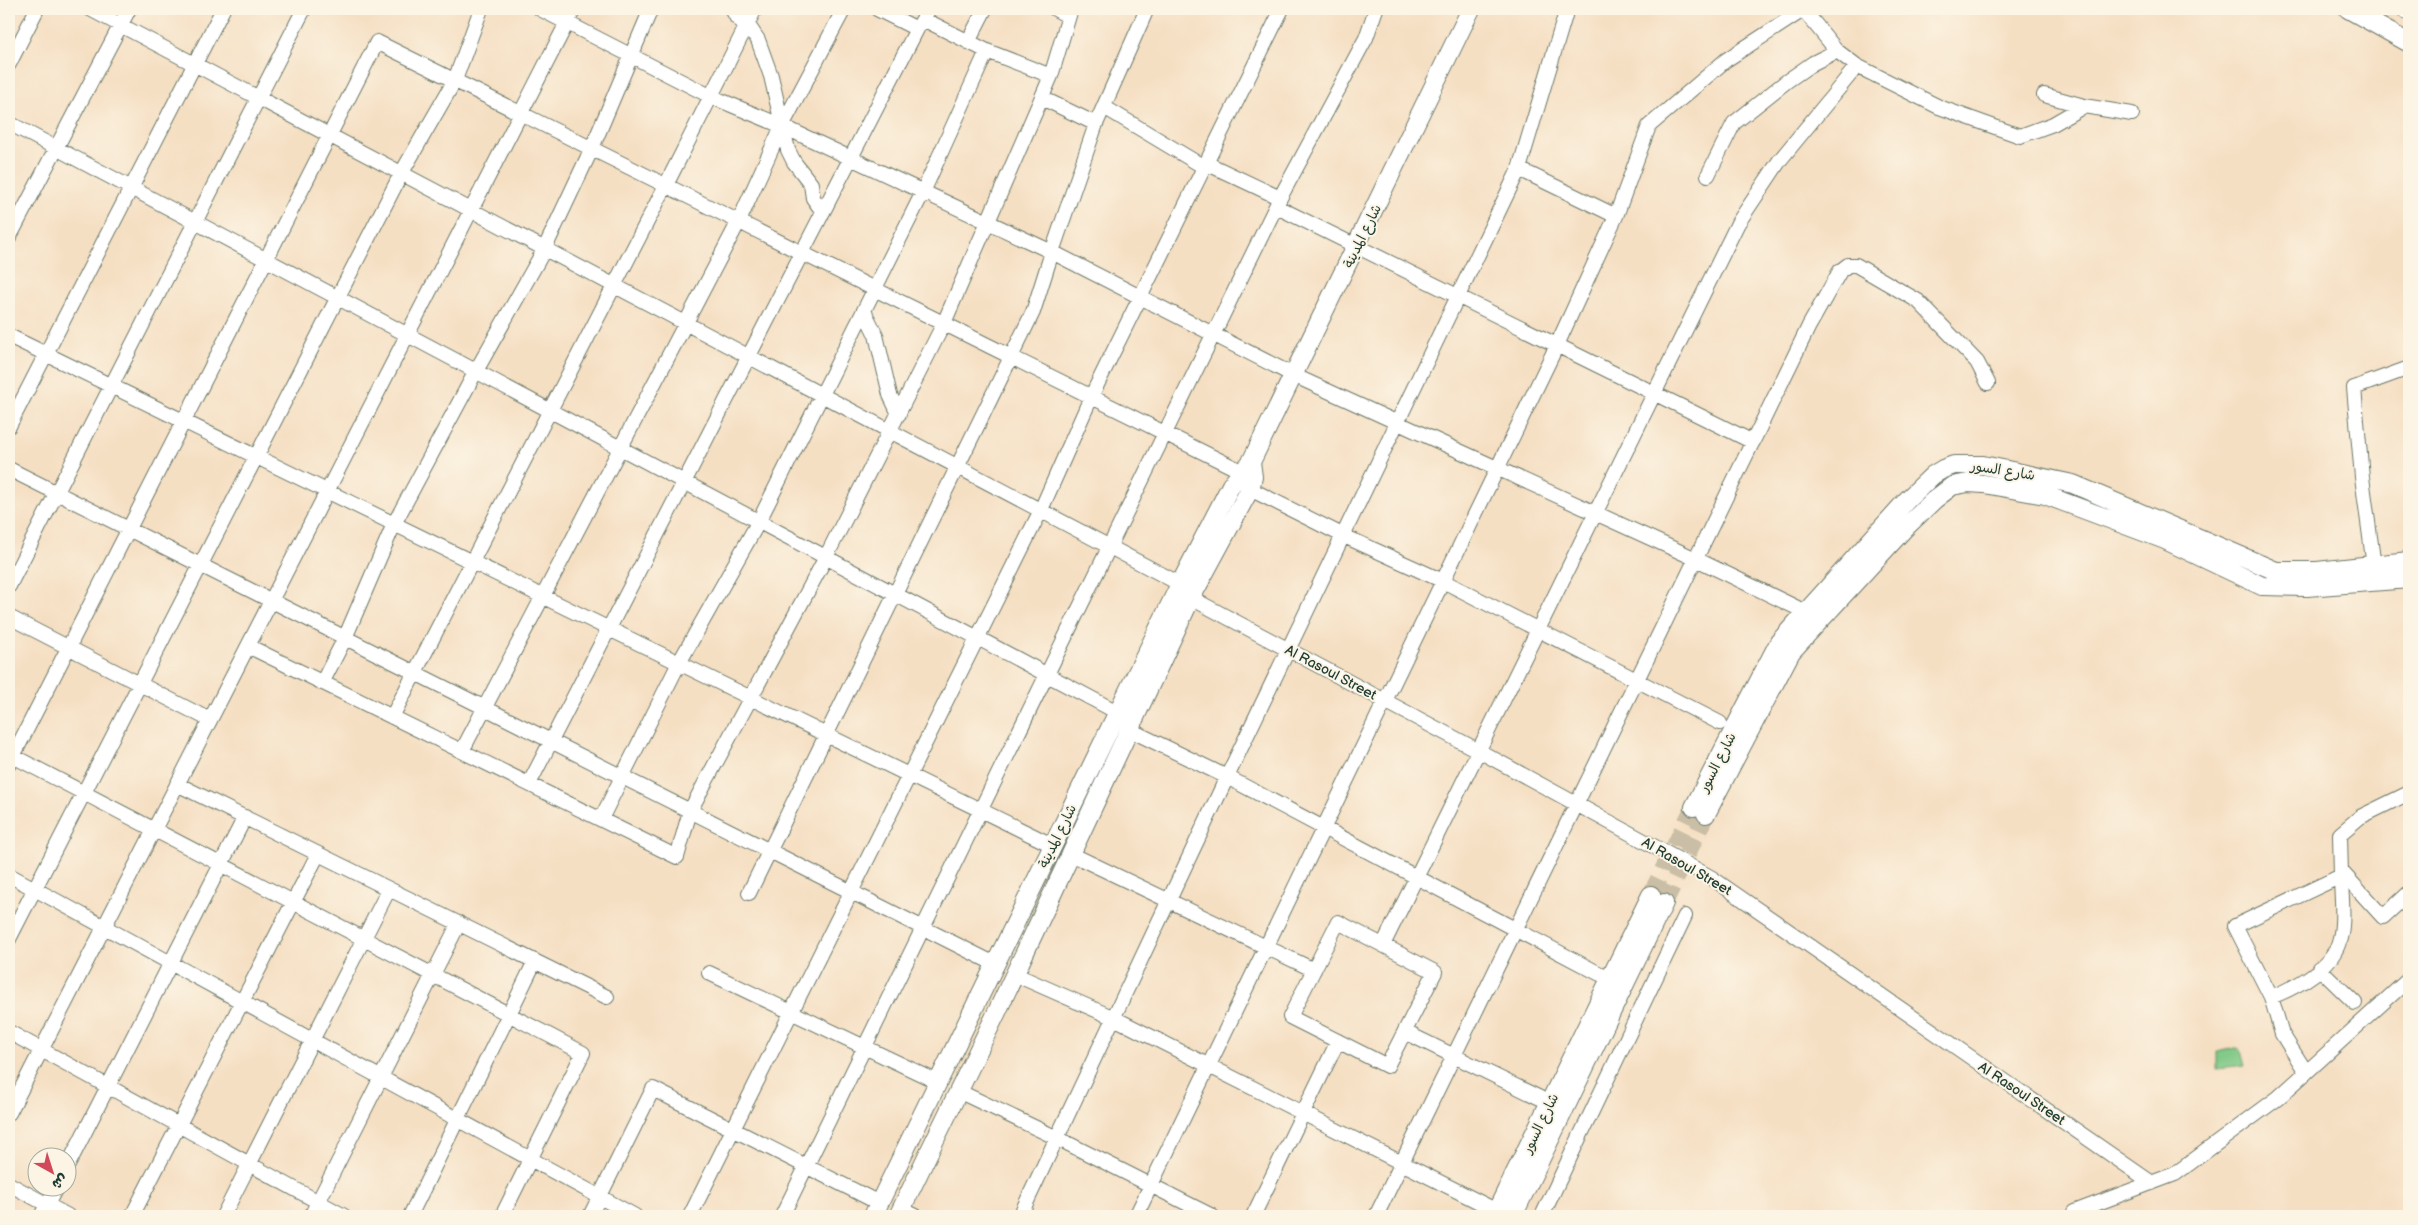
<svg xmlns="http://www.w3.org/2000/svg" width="2418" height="1225" font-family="'Balsamiq Sans','Playpen Sans Arabic',sans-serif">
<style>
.green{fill:#7fc885;stroke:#4f825c}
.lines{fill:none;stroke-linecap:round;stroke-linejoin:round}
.major-tunnel{stroke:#cabfa6;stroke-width:18;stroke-dasharray:18 9;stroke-linecap:butt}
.minor-casing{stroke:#6a7666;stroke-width:16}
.major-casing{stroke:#6a7666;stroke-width:20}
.minor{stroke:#fff;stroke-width:14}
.major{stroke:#fff;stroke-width:18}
.labels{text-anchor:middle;stroke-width:4;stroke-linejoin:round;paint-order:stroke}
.street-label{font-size:14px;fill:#1f3d34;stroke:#fcf5e5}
</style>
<rect width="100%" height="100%" fill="#fcf5e5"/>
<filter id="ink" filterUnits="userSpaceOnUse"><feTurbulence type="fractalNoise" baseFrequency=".02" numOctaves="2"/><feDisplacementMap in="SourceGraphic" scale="10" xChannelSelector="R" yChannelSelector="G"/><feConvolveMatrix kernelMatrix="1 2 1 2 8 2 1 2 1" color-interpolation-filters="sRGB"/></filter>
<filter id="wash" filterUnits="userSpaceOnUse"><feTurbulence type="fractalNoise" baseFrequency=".0096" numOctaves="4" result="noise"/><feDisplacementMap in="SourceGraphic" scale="20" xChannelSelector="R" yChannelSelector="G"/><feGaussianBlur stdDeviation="1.12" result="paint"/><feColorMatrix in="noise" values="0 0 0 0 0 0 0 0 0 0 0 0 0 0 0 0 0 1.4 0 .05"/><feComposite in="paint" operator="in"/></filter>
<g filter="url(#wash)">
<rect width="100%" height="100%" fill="#f5dfc3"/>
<path class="green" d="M2240,1047L2245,1066L2217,1069V1052Z"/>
</g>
<g filter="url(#ink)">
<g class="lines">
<path class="major-tunnel" d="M1651,895L1694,807
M1664,903L1706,814"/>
<g class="minor-casing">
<path id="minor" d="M90,9L1180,584
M540,9L710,96L782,126L1052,252L1293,375L1696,559L1814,616
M732,9L737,18L750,28L758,40L771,76L788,150L794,162L811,184L813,198L823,212
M877,9L917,29
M1055,9L1068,16
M1803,9L1837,51L1857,66L1939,107L2020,136L2053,124L2084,106L2132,114
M923,19L987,51L1051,76
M968,42L985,9
M9,64L37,9
M2044,95L2084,106
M1042,98L1096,124
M1104,107L1204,167
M9,123L1117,712
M1206,163L1280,198
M1519,169L1616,216
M1708,175L1734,123L1787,81L1813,63L1837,51
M1277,207L1753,442
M9,238L129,9
M864,311L876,335L890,395L899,414
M9,336L1052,845
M9,426L223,9
M9,469L995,964
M1250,489L1344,536L1443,581L1720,723
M2375,574L2362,477L2354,388L2409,368
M9,586L304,9
M1191,598L1479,751L1712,878L2152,1183
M9,617L210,720
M248,646L677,857L690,811L826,557L944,323L1051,76L1071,9
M322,683L345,638L394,524L476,371L544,250L592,148L651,9
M392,717L666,185L755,9
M1130,730L1227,777L1600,974
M462,751L739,221L782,126L844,9
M9,754L583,1053L502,1216
M9,764L377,42L1251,476
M177,784L607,997
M529,784L917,29L929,9
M601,819L679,663L759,521L923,192L987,51
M1071,854L1314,970
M2341,871L2383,917L2409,893
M9,875L635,1216
M749,893L1033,312L1052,252L1096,124L1147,9
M1338,922L1435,972L1387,1066L1290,1017Z
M9,939L401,174L455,80L481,9
M1383,945L1738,223L1780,160L1857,66
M2319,968L2355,1003
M709,973L938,1082
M1014,974L1114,1018L1497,1211
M2271,997C2297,987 2334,967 2340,938C2345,919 2341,896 2341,876
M9,1032L344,1216
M1405,1032L1540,1098
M2306,1072L2282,1034L2271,997L2235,926L2341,876L2340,834L2360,817L2409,793
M958,1091L1055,1137L1212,1216
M9,1113L574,9
M68,1165L245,817
M9,1184L68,1216
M901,1209L916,1216
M2074,1212L2175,1174L2278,1098L2409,979
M41,1216L56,1188
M132,1216L318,854
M223,1216L389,889
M311,1216L459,923
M410,1216L535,961
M590,1216L653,1089L879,1203
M690,1216L1040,512L1092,395L1282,9
M782,1216L1280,198L1366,38L1376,9
M1020,1216L1227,777L1519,169L1567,9
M1136,1216L1557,345L1616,216L1649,126L1726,60L1803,10
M1253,1216L1338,1041
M1376,1216L1809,326L1840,271L1848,265H1856L1918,301L1977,362L1988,383
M1542,1216L1685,916"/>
</g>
<g class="major-casing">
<path id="major" d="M2348,9L2409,43
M2406,9L2409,11
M1694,807L1779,642L1907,500L1933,475L1943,469L1954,465H1983L2073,484L2276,571H2317L2409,561
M1706,814L1791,652L1905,528L1934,500L1952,486L1968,483L1984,484L2045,495L2165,540L2262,586L2307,587L2409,579
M873,1216L1180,584L1231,485L1251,462L1471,9
M898,1216L996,1014L1191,598L1250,489L1253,477L1251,462
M1494,1216L1651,895
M1513,1216L1664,903"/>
</g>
<use href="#minor" class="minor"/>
<use href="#major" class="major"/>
</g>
</g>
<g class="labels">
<g class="street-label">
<text transform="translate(1362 236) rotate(-64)" y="5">شارع المدينة</text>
<text transform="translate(2003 470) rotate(9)" y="5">شارع السور</text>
<text transform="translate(1331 672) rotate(28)" y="5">Al Rasoul Street</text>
<text transform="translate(1717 762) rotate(-63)" y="5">شارع السور</text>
<text transform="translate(1057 836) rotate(-64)" y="5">شارع المدينة</text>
<text transform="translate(1687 866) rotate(30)" y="5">Al Rasoul Street</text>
<text transform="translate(2022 1093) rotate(34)" y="5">Al Rasoul Street</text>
<text transform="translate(1540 1123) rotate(-64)" y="5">شارع السور</text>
</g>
</g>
<rect width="2418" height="1225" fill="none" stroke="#fcf5e5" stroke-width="30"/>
<g transform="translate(52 1172) rotate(141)"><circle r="24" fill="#fcf5e5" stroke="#a4ab9e"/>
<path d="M0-4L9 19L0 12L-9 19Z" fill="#d1495b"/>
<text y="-8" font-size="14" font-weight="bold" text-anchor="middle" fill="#1f3d34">ش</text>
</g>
</svg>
